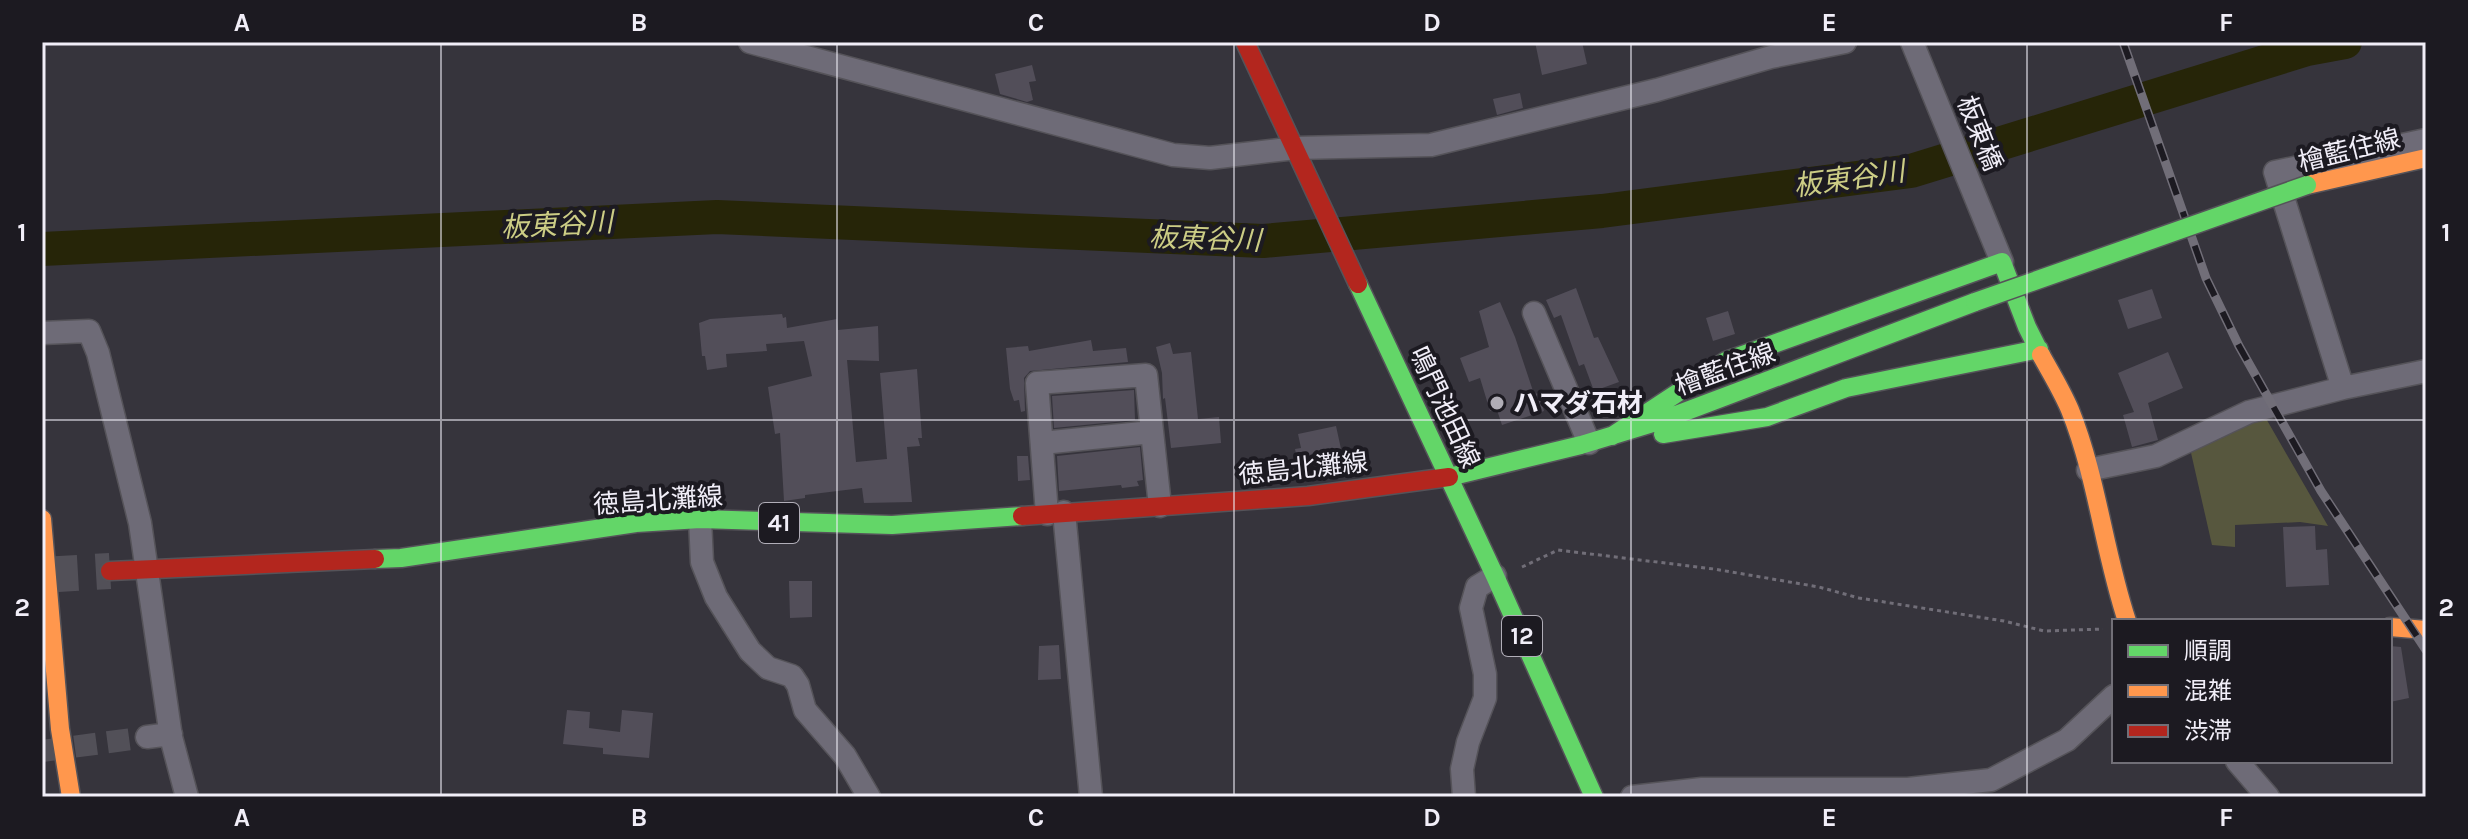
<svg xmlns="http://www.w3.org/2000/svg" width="2468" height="839" font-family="Karla,'Noto Sans JP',sans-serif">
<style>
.green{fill:#57573e}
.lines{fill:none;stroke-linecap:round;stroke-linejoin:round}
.river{stroke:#262508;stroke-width:34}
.building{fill:#524e59}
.street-tunnel{stroke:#525058;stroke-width:22;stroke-dasharray:22 11;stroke-linecap:butt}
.primary-tunnel{stroke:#525058;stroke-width:36;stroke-dasharray:36 18;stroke-linecap:butt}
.street-casing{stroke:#555359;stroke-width:25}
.fast-casing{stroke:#555359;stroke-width:21}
.slow-casing{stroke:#555359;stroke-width:21}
.jam-casing{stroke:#555359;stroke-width:21}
.path{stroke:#716e78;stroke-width:3;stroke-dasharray:4 4;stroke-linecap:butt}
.street{stroke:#6e6b77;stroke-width:22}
.fast{stroke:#63d668;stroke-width:18}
.slow{stroke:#ff974d;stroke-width:18}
.jam{stroke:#b3261e;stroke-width:18}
.rail-casing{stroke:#716e78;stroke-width:9}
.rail{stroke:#1c1a21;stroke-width:6;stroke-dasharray:18;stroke-linecap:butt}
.fast-bridge-casing{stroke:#555359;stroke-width:21;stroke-linecap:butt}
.fast-bridge{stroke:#63d668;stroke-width:18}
.grid{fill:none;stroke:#f1eef8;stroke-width:2;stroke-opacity:0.55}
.poi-dot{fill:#b0adb6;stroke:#1c1a21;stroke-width:3}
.labels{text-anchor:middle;stroke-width:8;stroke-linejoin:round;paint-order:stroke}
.shield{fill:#1c1a21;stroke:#b1aeb8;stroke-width:2}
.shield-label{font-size:24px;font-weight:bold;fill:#f1eef8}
.street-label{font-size:26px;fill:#f1eef8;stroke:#1c1a21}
.poi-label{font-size:26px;font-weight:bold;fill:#f1eef8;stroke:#1c1a21;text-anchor:start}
.water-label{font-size:28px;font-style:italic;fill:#cccd85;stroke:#1c1a21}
.neatline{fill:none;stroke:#f1eef8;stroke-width:3}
.grid-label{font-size:26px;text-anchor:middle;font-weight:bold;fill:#f1eef8}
</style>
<rect width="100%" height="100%" fill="#36343c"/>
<path class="green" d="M2264,415L2328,526L2300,522L2235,525V547L2212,545L2189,444Z"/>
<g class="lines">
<path class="river" d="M42,249L717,217L1263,241L1602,211L1911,171L2307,49L2345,42"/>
</g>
<path class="building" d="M1535,42H1582L1587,64L1542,75Z
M1032,65L1036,81L1029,82L1033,100L1027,102L1000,94L995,74Z
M1520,93L1523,108L1497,115L1493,99Z
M1576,288L1594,338L1598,337L1619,382L1594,391L1584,364L1579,366L1561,315L1554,318L1546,300Z
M2152,289L2162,318L2128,329L2118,300Z
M1500,302L1515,337L1534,394L1539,393L1544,411L1502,425L1497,410L1490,411L1480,378L1469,382L1460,358L1489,347L1479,311Z
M1728,311L1735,334L1713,341L1706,318Z
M782,314L783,318L786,317L787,328L837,319L838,330L878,326L879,361L847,360L856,462L887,459L880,373L917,369L922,438H918L920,446L907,447L912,502L864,503L862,488L805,495V498L784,501L780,433L775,434L768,387L812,376L804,341L766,344L767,351L726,354L727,367L707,370L705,356H702L699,323L710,319Z
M1091,340L1093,351L1126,348L1128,362L1030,371L1024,378L1025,411L1021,412L1019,400L1014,401L1010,389L1006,348L1028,346L1029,351Z
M1170,343L1173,354L1191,352L1198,419L1219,417L1221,443L1171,448L1165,398L1163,399L1162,373L1156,347Z
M2168,352L2183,388L2148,403L2158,440L2132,447L2123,415L2134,412L2118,373Z
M1134,390L1135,420L1054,428L1052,396Z
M1336,426L1343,458L1299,468L1295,449L1301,448L1298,434Z
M1140,447L1143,480L1137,481L1139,486L1122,488L1121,485L1059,491L1057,456Z
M1017,456H1028L1030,480L1018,481Z
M2315,526L2316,550L2327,549L2329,585L2286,587L2283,527Z
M789,581H812V617L790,618Z
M1059,645L1061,679L1038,680L1039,646Z
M2390,646L2401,647L2409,698L2390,702Z
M567,710L590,712L589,728L620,732L622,710L653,713L649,758L603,754V748L563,744Z"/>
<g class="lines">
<path class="street-tunnel" d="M42,751L147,737"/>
<path class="primary-tunnel" d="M42,575L110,571"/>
<g class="street-casing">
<path id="street" d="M750,42L1173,155L1210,158L1296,148L1431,145L1657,90L1771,57L1845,42
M1912,42L2002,262
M1534,313L1589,443
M42,333L89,331L98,353L140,523L171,737L187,797
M2343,388L2275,172L2426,140
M1042,443L1152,432
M2088,470L2156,456L2249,412L2343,388L2426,371
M1064,512L1091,797
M1047,514L1037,383L1146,375L1160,506
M700,519L702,562L716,597L750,651L768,668L792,676L798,685L805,710L845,756L869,797
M147,737L171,734
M2237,761L2268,797
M1464,797L1462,769L1468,742L1485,698V674L1471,608L1477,587L1495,576
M1632,797L1702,789H1908L1991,780L2067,740L2114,696"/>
</g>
<g class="fast-casing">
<path id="fast" d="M1358,284L1495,576L1594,797
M1663,434L1767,417L1846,388L2039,349
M1612,436L1726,361L2002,262L2027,327L2041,355
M1449,477L1581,445L1663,420L1975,302
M375,559L401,558L636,523L700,519L892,525L1022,516"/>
</g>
<g class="slow-casing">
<path id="slow" d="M2307,185L2426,158
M2041,355C2051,373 2062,391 2070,410C2097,477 2104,552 2127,621
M42,519L60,729L71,797
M2390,627L2426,630"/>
</g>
<g class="jam-casing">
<path id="jam" d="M1245,42L1358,284
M1022,516L1308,496L1449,477
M110,571L375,559"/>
</g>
<path class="path" d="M1522,567L1558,550L1714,569L1819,587L1859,598L2004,621L2044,631L2103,629"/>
<use href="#street" class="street"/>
<use href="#fast" class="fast"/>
<use href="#slow" class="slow"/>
<use href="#jam" class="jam"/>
<g class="rail-casing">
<path id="rail" d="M2123,42L2206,278L2239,346L2321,491L2426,650"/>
</g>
<use href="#rail" class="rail"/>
<g class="fast-bridge-casing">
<path id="fast-bridge" d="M1975,302L2307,185"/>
</g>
<use href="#fast-bridge" class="fast-bridge"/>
</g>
<path class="grid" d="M441,42V797M837,42V797M1234,42V797M1631,42V797M2027,42V797M42,420H2426"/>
<circle class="poi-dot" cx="1497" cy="403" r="8"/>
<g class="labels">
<g class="shield">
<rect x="759" y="503" width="40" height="40" rx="6"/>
<rect x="1502" y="616" width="40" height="40" rx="6"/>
</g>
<g class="shield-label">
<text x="779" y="531">41</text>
<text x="1522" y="644">12</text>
</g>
<g class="street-label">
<text transform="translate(1980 133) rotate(68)" y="9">板東橋</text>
<text transform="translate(2349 150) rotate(-14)" y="9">檜藍住線</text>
<text transform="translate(1725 369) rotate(-20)" y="9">檜藍住線</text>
<text transform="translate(1445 407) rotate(65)" y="9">鳴門池田線</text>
<text transform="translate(1303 468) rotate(-6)" y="9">徳島北灘線</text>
<text transform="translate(658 500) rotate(-4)" y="9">徳島北灘線</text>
</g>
<g class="poi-label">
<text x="1513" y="412">ハマダ石材</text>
</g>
<g class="water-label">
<text transform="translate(1849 178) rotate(-8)" y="10">板東谷川</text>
<text transform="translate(557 224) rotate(-3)" y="10">板東谷川</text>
<text transform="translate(1205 238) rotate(2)" y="10">板東谷川</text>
</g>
</g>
<rect width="2468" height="839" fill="none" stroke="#1c1a21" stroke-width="88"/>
<rect x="2112" y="619" width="280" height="144" fill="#1c1a21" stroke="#716f77" stroke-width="2"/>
<rect x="2128" y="645" width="40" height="12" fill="#63d668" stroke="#716f77" stroke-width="2"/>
<text x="2184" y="659" font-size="24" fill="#f1eef8">順調</text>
<rect x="2128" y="685" width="40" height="12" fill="#ff974d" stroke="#716f77" stroke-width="2"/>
<text x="2184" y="699" font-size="24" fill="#f1eef8">混雑</text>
<rect x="2128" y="725" width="40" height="12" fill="#b3261e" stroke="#716f77" stroke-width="2"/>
<text x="2184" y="739" font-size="24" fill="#f1eef8">渋滞</text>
<rect x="44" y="44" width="2380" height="751" class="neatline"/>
<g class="grid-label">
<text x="242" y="31">A</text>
<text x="639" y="31">B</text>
<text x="1036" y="31">C</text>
<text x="1432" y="31">D</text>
<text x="1829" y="31">E</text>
<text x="2226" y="31">F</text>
<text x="22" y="241">1</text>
<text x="2446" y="241">1</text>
<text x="22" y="616">2</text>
<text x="2446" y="616">2</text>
<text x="242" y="826">A</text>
<text x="639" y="826">B</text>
<text x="1036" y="826">C</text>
<text x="1432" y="826">D</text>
<text x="1829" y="826">E</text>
<text x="2226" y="826">F</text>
</g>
</svg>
